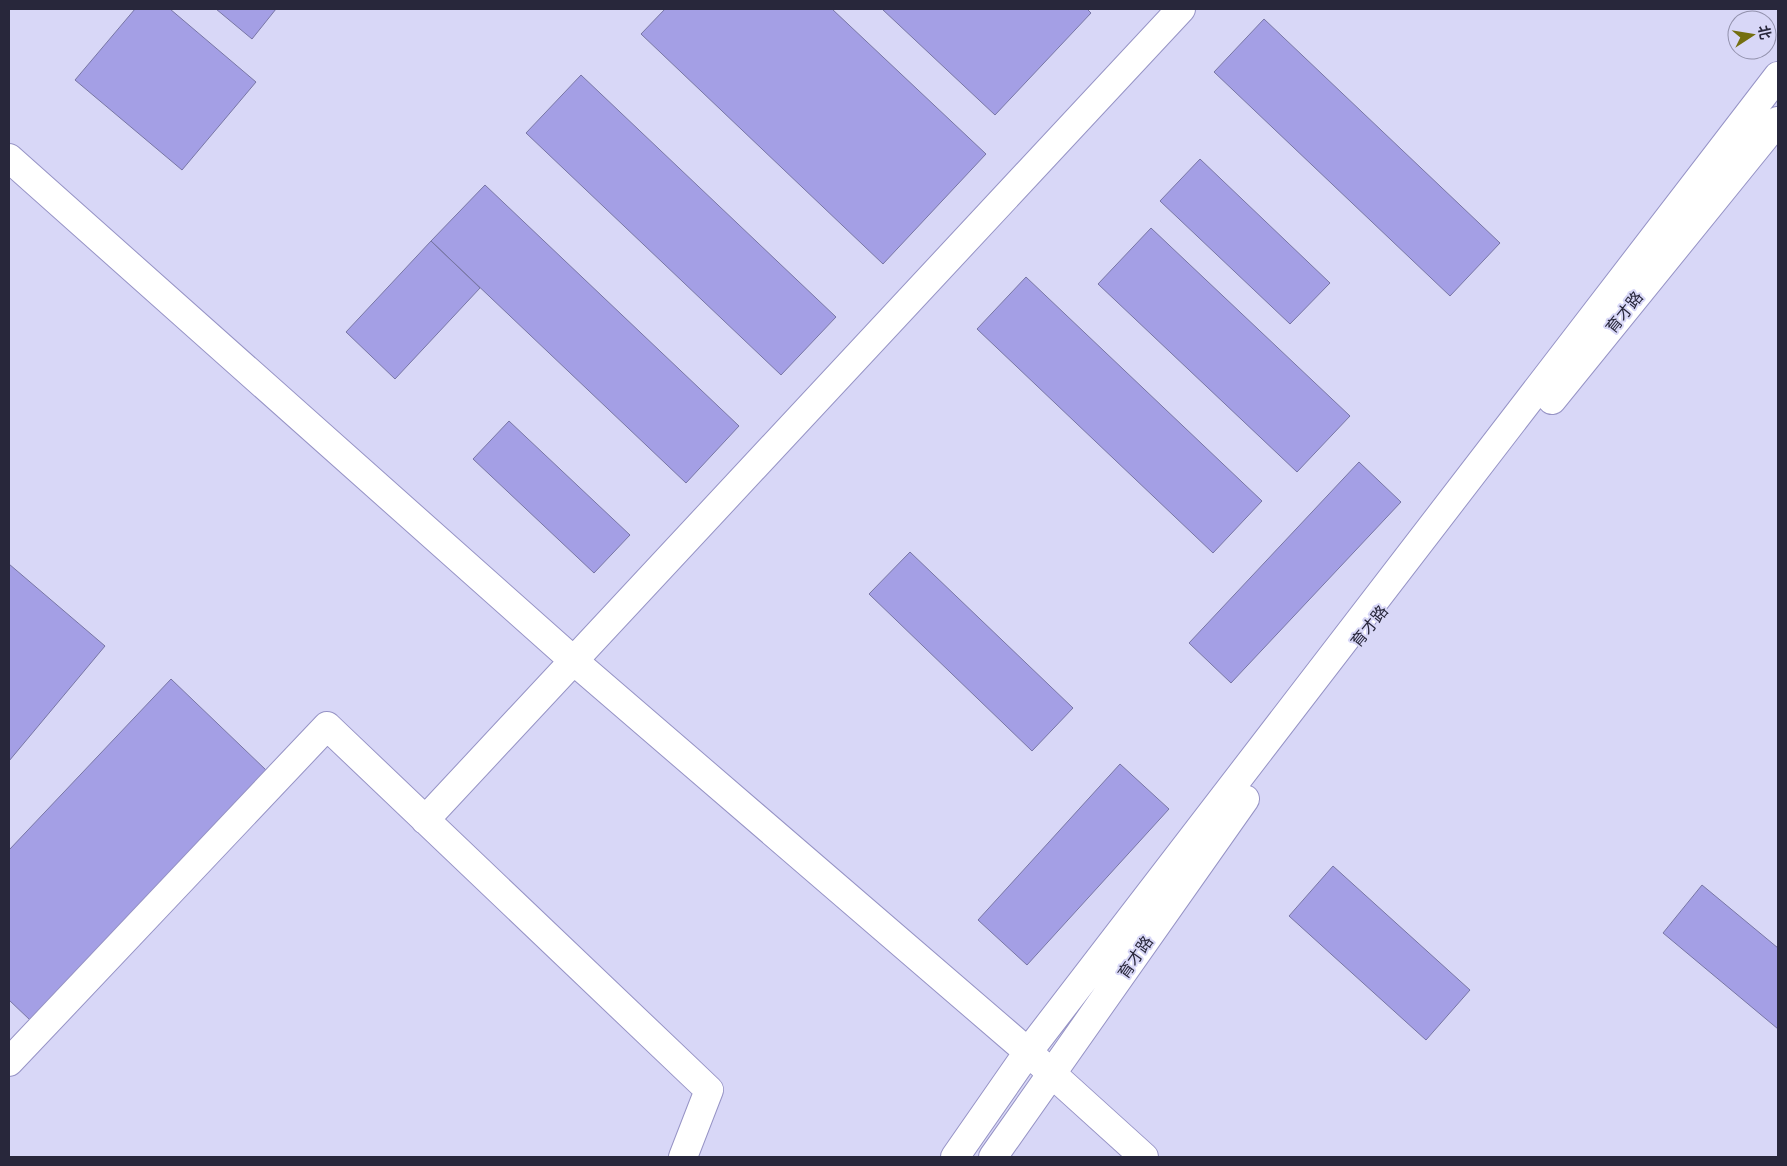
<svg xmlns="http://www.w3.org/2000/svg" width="1787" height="1166" font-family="Ubuntu,'Noto Sans SC',sans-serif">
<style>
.building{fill:#a49fe5;stroke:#7876a5}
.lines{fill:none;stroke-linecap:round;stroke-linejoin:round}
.minor-casing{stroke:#9693c5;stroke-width:30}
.minor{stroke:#fff;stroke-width:28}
.labels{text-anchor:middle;stroke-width:4;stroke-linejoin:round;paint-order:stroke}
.street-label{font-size:16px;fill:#28273b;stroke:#d8d7f7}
</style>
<rect width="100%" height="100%" fill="#d8d7f7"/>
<path class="building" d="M135,9H170L256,82L182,170L75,80Z
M216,9H276L252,39Z
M665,9H832L986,154L883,264L641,34Z
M882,9H1087L1091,13L995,115Z
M1264,19L1500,243L1450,296L1214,72Z
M581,75L836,317L781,375L526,133Z
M1200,159L1330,283L1290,324L1160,201Z
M485,185L739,426L686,483L431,241Z
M1151,228L1350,416L1297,472L1098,284Z
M431,241L480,288L395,379L346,332Z
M1026,277L1262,501L1213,553L977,329Z
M509,421L630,535L594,573L473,459Z
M1359,462L1401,502L1231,683L1189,643Z
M910,552L1073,708L1032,751L869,594Z
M9,564L105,646L9,761Z
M171,679L266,770L30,1020L9,1000V850Z
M1120,764L1169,809L1027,965L978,920Z
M1333,866L1470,990L1426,1040L1289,916Z
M1702,885L1778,948V1029L1663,933Z"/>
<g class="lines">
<g class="minor-casing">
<path id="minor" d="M9,158L574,661L1028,1052L1144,1157
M1552,400L1778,121
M425,820L1181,9
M9,1062L327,726L709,1090L683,1157
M955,1157L1028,1052L1778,76
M993,1157L1245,799"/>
</g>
<use href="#minor" class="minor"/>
</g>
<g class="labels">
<g class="street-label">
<text transform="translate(1624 312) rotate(-51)" y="6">育才路</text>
<text transform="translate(1369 626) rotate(-51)" y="6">育才路</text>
<text transform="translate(1135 957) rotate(-55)" y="6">育才路</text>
</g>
</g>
<rect width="1787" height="1166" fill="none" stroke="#28273b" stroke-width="20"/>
<g transform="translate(1752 35) rotate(78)"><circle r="24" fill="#d8d7f7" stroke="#9291ac"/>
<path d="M0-4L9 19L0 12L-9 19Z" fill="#746f10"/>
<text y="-8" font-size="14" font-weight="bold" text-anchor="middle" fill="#28273b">北</text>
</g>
</svg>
